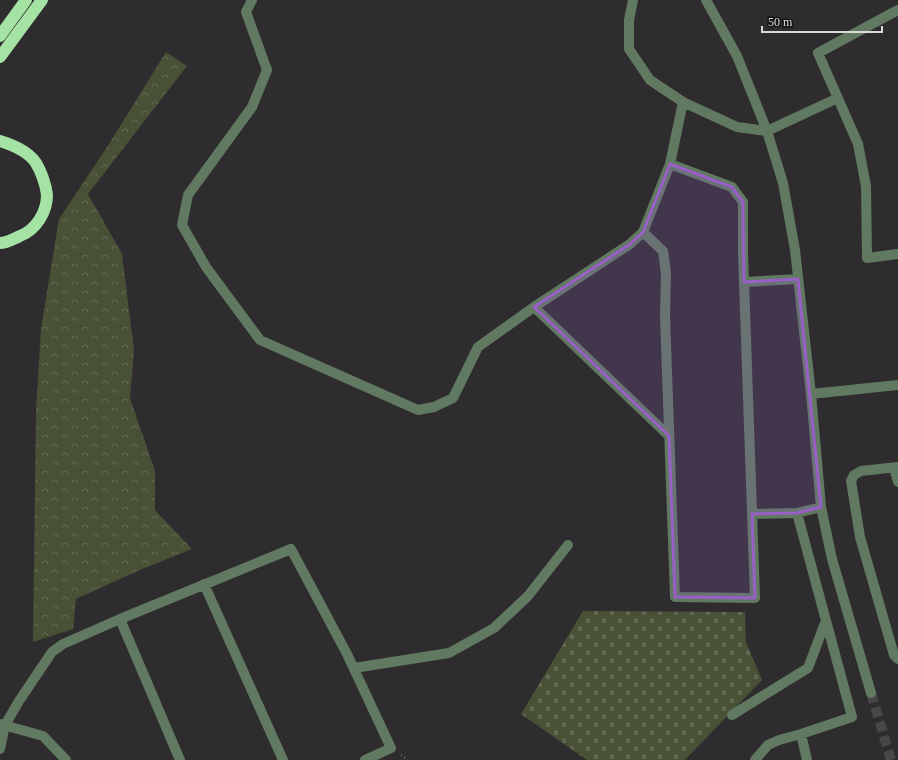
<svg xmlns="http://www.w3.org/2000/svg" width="898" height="760" font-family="Georgia,serif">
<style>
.forest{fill:url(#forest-crowns)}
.cemetery{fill:url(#cemetery-stones)}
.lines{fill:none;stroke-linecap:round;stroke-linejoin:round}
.minor-tunnel{stroke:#484648;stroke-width:10;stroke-dasharray:10 5;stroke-linecap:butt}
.path{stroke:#646364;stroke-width:2.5;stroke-dasharray:1 3;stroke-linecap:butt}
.minor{stroke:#607960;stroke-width:10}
.highway{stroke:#a4e3a4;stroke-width:12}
.marked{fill:#9860c7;fill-opacity:0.2;stroke:#9860c7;stroke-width:3;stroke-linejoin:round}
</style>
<defs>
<pattern id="forest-crowns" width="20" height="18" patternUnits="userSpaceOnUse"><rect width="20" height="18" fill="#485035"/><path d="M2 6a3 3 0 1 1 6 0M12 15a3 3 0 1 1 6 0" fill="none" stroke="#626952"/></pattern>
<pattern id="cemetery-stones" width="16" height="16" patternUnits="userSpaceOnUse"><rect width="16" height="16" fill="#485035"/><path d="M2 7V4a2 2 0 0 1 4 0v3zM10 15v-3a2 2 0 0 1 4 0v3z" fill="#626952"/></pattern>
</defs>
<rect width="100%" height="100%" fill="#2e2c2e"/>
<path class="forest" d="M166,52L187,66L88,194L122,254L134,350L130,398L155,471V510L192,549L140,570L76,599L73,629L33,642L36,411L41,329L59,219L109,144Z"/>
<path class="cemetery" d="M583,611L745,612L746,642L762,680L685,760H587L521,714Z"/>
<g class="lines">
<path class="minor-tunnel" d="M871,693L891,760"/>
<path class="path" d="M401,755L408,760"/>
<path class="minor" d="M252,0L246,12L267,70L252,107L188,195L182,225L206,267L260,340L418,410L434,407L453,398L478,347L534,307L630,244L643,232L670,164L683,102
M633,0L629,20V49L650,80L683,102L737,127L767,131L838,98
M706,0L737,56L767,131L783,183L795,250L811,394L821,507L832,559L871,693
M898,10L818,53L858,144L866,186L867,258L898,254
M643,232L663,251L666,273L665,316L675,597L755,598L743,253V202L732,187L670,164
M744,282L798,279
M534,307L669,436
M811,394L898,385
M898,467L861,471L854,475L851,481L860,537L894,655L898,659
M894,468L898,482
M752,514L797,513
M204,584L283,760
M120,619L180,760
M354,668L449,653L494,628L528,596L568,545
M732,715L808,668L825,623
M0,724L43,736L66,760
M801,734L807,760
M0,749L5,725L19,701L52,652L63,644L120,619L291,549L347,654L391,748L365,760
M755,760L768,745L779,740L801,734L852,717L797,513L821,507"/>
<path class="highway" d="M0,36L26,0
M0,57L42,0
M0,141C13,145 28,151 36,163C41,171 46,185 47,195C47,212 36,230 20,236C13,239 7,243 0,243"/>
</g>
<path class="marked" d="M670,164L732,187L743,202L744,282L798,279L821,507L797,513L752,514L755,598L675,597L669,436L534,307L630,244L643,232Z"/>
<path d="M762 26v6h120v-6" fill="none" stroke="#dbdadb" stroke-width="2"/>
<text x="768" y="26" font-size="12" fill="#dbdadb" stroke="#161516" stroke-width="3" paint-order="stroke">50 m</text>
</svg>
